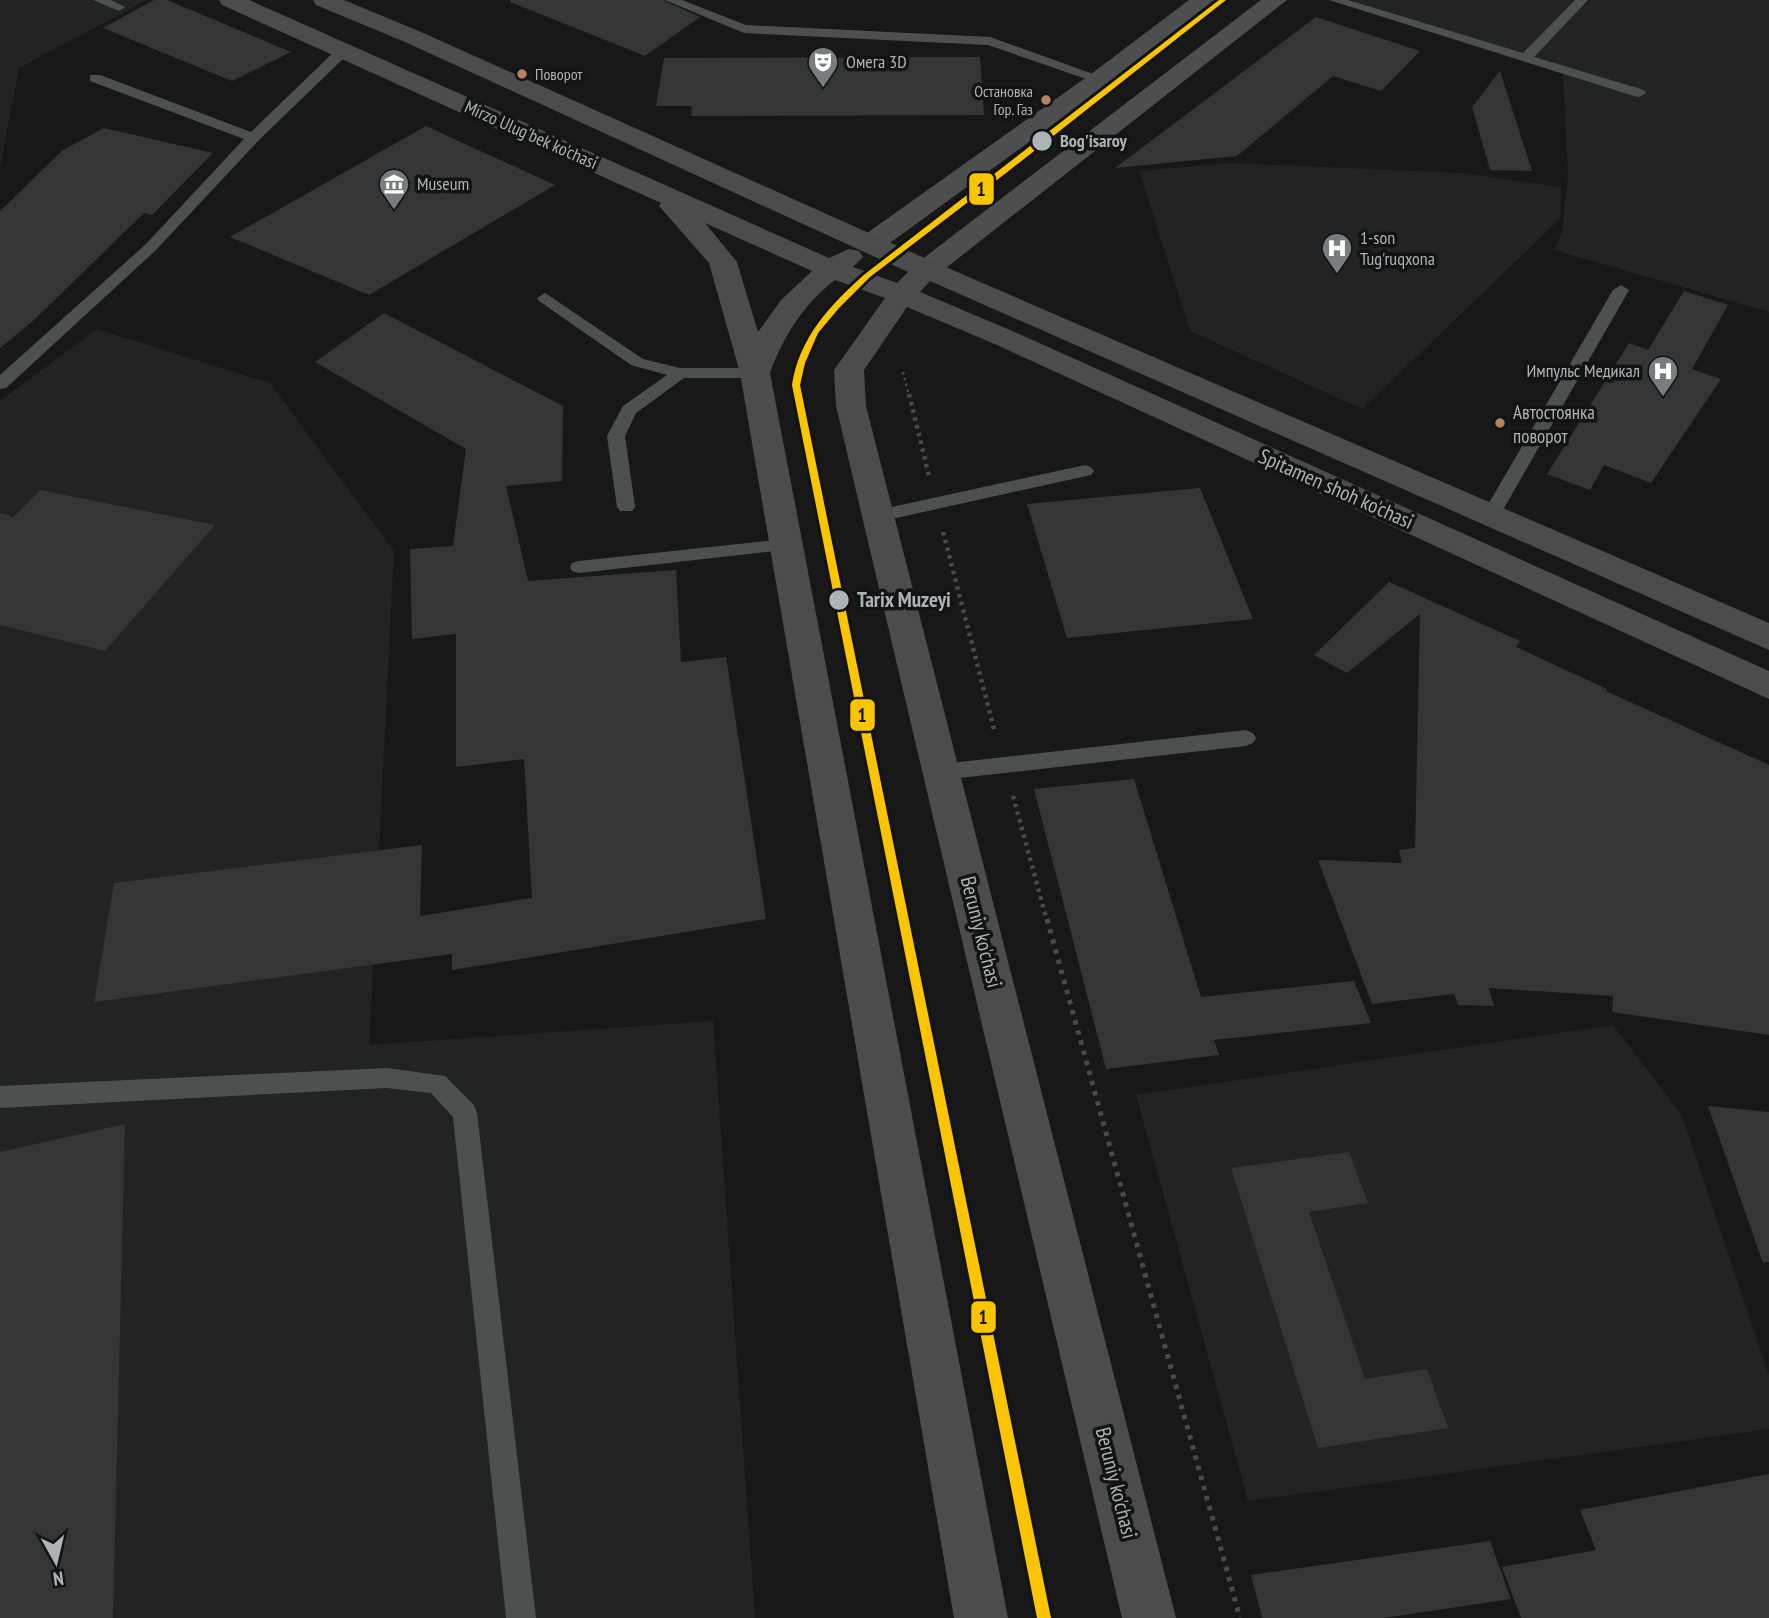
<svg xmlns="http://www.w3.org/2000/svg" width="1769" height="1618" font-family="'PT Sans Narrow',sans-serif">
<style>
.built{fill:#222324}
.building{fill:#343536}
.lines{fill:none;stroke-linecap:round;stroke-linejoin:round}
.path-far2{stroke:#484b4c;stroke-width:2.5;stroke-dasharray:2.5 3.5;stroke-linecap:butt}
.path-far1{stroke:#484b4c;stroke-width:4.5;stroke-dasharray:3.5 4.5;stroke-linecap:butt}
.path{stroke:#484b4c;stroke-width:5;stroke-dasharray:4.5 6;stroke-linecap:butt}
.service{fill:#4d5051;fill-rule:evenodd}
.secondary{fill:#4c4e4f;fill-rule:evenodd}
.primary{fill:#4a4c4d;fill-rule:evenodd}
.tram-1-casing{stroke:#131314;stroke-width:6}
.tram-1{fill:#f9c400;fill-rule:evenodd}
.bus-dot{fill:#b6815c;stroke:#131314;stroke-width:2.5}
.stop-dot{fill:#abb5b8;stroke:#131314;stroke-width:2.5}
.labels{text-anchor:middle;stroke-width:7;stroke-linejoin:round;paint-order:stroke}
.far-bus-label{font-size:16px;fill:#abb5b8;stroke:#131314;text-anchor:start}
.far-poi-label{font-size:18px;fill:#abb5b8;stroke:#131314;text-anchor:start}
.far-street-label{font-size:18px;fill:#abb5b8;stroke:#131314}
.far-stop-label{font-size:18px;font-weight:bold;fill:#abb5b8;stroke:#131314;text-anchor:start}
.bus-label{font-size:19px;fill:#abb5b8;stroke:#131314;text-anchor:start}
.street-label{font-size:21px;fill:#abb5b8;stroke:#131314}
.stop-label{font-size:21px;font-weight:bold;fill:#abb5b8;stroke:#131314;text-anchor:start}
.line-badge{stroke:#131314;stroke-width:2.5}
.pale-badge-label{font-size:19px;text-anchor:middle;font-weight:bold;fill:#111}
</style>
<rect width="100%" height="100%" fill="#181819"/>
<path class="built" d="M0,0H147L19,68L0,167Z
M1340,0H1769V312L1554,250L1562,234L1568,173L1563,74Z
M1232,163L1463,173L1561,187L1560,219L1362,409L1190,331L1139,171Z
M97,329L270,383L394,551L369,1045L713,1021L755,1618H0V401Z
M1613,1025L1682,1115L1769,1375V1429L1248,1501L1136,1095Z"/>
<path class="building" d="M154,0H167L291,52L232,81L103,28Z
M510,0H663L700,17L645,56L510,2Z
M1316,17L1420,51L1381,91L1333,76L1237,156L1115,168Z
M980,57L984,115L691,116L692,106H656L664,58Z
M1500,71L1532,171L1490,170L1472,107Z
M426,126L555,185L369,295L230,237Z
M104,128L213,153L152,215L144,213L34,320L0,348V211L63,150Z
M1684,291L1728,305L1692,369L1721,379L1651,483L1604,465L1590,490L1547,474L1629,343L1648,350Z
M384,313L563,406L562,481L506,486L528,581L676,570L681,662L726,657L766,919L452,970V954L94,1002L114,883L422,845L420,916L532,898L524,759L456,767V634L412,639L410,549L453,546L466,449L315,362Z
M1200,488L1253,619L1067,638L1027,504Z
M40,490L215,525L105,651L0,625V513L14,517Z
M1389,582L1520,641L1516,647L1607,689L1606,691L1769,765V1035L1612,1012L1613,996L1489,988L1494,1006L1458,1005L1454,994L1372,1004L1318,860L1402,863L1399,850L1415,848L1420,614L1347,673L1314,655Z
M1134,779L1201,997L1354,981L1371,1023L1214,1040L1219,1055L1106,1069L1034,789Z
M1708,1106L1769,1112V1262L1763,1263Z
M125,1124L113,1618H0V1152Z
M1349,1152L1368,1203L1309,1212L1365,1379L1427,1369L1448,1428L1318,1448L1231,1168Z
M1769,1474V1618H1521L1502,1567L1596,1550L1580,1510Z
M1490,1541L1511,1599L1384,1618H1262L1251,1575Z"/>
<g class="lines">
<path class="path-far2" d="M903,372L909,396"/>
<path class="path-far1" d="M909,394L929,476
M943,532L995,733
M1013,796L1047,921"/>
<path class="path" d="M1047,919L1240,1618"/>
<path class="service" d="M93,0H111L125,7L119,11Z
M665,0H682L746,25L990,37L1107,79L1100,83L1095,82L988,45L744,33Z
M1329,0H1348L1523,53L1575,0H1588L1534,57L1644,90L1646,93L1639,97L1634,96Z
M344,46L351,50L349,53L258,141L156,250L6,388L0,389V375L146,244L244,139L90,81V75H100L251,132L339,47Z
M1621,285L1629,290L1500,515L1491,521L1485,519L1482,515L1613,290Z
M545,293L643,359L680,368H755L763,373L755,378H684L636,413L625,436L635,507L632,511H620L617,507L607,436L623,406L667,375L631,365L539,301L537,298Z
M1085,465L1091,467L1094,471L1091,475L878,522L869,516L878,510Z
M786,539L792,541L795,545L792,549L579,573L572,571L570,567L572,563L579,561Z
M1246,730L1253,733L1256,738L1253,743L1246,746L941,780L934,778L931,772L934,766L941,764Z
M387,1068L445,1076L474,1105L477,1113L536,1618H506L453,1117L431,1093L387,1088L0,1108V1086Z"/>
<path class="secondary" d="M1189,0H1215L1109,84L880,250L870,252L860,250L856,244L860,238L1091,74Z
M1261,0H1287L937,275L927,277L917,275L913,269L917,263Z"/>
<path class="primary" d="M219,0H249L829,258L849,249L859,251L863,257L853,267L897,283L908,272L405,42L316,5L313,0H344L421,32L920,256L1769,623V650L930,281L920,292L1017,333L1769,671V699L997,345L907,307L864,370L866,406L1176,1618H1122L836,406L834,370L885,298L835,280C803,305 784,335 770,373L1008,1618H954L740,373L709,263L659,206L661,203L222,5ZM705,223L812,271L781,300L758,332L737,262Z"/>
<g class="tram-1-casing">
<path id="tram-1" d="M1219,0H1226L1006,173L870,277L839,308L818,333L805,363L800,385L1051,1618H1037L792,385C799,338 830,305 865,274Z"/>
</g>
<use href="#tram-1" class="tram-1"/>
</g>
<defs>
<g id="theatre-pin" transform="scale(1.575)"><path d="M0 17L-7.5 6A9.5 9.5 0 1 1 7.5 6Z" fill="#787e80" stroke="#131314"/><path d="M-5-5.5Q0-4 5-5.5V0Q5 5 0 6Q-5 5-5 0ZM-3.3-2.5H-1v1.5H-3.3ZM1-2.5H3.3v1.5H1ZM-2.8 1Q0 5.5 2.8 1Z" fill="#fff"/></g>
<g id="museum-pin" transform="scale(1.575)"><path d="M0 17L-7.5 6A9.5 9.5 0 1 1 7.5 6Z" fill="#787e80" stroke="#131314"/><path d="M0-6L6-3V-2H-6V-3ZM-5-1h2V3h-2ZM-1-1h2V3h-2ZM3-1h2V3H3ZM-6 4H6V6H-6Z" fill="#fff"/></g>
<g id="hospital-pin" transform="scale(1.575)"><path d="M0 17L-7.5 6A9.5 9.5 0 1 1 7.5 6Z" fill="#787e80" stroke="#131314"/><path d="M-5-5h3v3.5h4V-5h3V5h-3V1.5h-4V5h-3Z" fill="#fff"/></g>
</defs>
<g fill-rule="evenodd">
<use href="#theatre-pin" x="823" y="62"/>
<use href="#museum-pin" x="394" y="184"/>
<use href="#hospital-pin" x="1337" y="248"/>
<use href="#hospital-pin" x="1663" y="371"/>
</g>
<g class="bus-dot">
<circle cx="522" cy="74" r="6"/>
<circle cx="1046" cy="100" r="6"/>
<circle cx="1500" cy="423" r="6"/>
</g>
<g class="stop-dot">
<circle cx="1042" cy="141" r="11"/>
<circle cx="839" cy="600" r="11"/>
</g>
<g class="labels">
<g class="far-bus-label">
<text x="535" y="80">Поворот</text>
<text x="1033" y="97" text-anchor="end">Остановка<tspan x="1033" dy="18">Гор. Газ</tspan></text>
</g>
<g class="far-poi-label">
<text x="846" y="68">Омега 3D</text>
<text x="417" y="190">Museum</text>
<text x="1360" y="244">1-son<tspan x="1360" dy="21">Tug'ruqxona</tspan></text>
<text x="1640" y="377" text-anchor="end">Импульс Медикал</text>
</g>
<g class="far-street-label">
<text transform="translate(531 135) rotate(24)" y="6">Mirzo Ulug'bek ko'chasi</text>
</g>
<g class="far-stop-label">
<text x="1060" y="147">Bog'isaroy</text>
</g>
<g class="bus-label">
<text x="1513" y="419">Автостоянка<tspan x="1513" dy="24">поворот</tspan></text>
</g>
<g class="street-label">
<text transform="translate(1336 489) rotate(24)" y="7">Spitamen shoh ko'chasi</text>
<text transform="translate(981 932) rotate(76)" y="7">Beruniy ko'chasi</text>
<text transform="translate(1116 1483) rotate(76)" y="7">Beruniy ko'chasi</text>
</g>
<g class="stop-label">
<text x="857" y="607">Tarix Muzeyi</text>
</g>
</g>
<g class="line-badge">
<rect x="968" y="172" width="27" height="34" rx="7" fill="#f9c400"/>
<rect x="849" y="698" width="27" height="34" rx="7" fill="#f9c400"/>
<rect x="970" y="1300" width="27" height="34" rx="7" fill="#f9c400"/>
</g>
<g class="pale-badge-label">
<text x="981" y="196">1</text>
<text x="862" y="722">1</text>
<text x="983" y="1324">1</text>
</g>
<g transform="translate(56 1562) rotate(172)" stroke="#131314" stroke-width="5" paint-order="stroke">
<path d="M0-5L12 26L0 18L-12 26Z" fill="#abb5b8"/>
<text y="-10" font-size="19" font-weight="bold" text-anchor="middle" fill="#abb5b8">N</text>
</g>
</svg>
